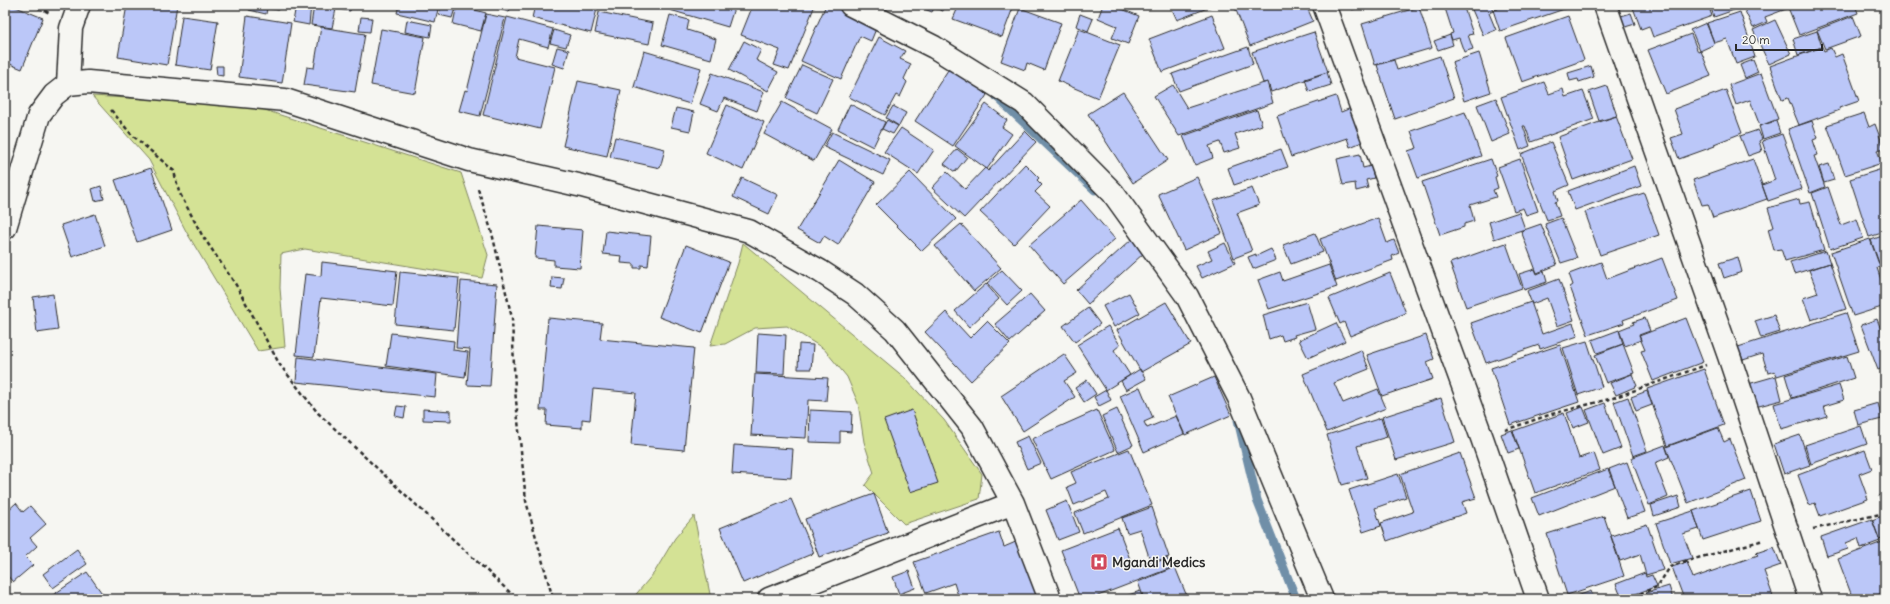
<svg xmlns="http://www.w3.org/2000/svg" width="1890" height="604" font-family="Delius,sans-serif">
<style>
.green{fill:#d4e295;stroke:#808660}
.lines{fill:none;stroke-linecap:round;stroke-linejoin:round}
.stream{stroke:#708fa8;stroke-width:9}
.building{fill:#bbc7f8;stroke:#2b2b2b}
.minor-casing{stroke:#2b2b2b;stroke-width:25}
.path{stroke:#2b2b2b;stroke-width:2.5;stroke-dasharray:4 3;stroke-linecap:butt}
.minor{stroke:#f6f6f2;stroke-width:22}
.labels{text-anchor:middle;stroke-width:3;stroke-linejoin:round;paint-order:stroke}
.poi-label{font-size:14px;font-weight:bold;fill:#2b2b2b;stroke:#f6f6f2;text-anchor:start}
</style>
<rect width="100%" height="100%" fill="#f6f6f2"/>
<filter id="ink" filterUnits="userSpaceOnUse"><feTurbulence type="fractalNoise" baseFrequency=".025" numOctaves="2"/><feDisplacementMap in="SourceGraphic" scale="8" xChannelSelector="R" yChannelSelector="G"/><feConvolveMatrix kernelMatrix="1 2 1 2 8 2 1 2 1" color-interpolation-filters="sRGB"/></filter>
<g filter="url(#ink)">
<path class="green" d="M92,96L249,105L461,173L488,255L482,278L305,249L281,254L280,288L285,347L258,351L187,233L149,160Z
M743,243L905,378L944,420L982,474L979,499L904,524L865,485L874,473L864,442L858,403L847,377L824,349L787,326L755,328L725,344L710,346L738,263Z
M694,516L711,599H632L654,573L675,538Z"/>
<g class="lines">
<path class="stream" d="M997,97L1095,190
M1238,420L1257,500L1296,599"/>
</g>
<path class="building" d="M5,5H11L43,18L22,69L5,62Z
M127,5H177L167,65L118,57Z
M249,5H279L278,10L267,8L266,14L249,10Z
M296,5H311L309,25L293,22Z
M314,5H351L350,11L336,9L332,28L311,25Z
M399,5H439L435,22L397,13Z
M441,5H456L452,18L439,15Z
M457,5L486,13L481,31L453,24Z
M485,5H511L509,12Z
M535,5H598L591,33L532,18Z
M672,5H735L728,27L670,10Z
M753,5H815L789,70L774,65L780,50L741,35Z
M826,5H836L878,24L871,41L860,36L841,79L801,61Z
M914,5H945L943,11L934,8L932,12Z
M959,5H1014L1002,37L953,19Z
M1103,5H1112L1139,16L1128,44L1112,38L1117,26L1098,18Z
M1175,5H1215L1177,20L1171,7Z
M1234,5H1306L1313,21L1250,46Z
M1444,5H1463L1473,34L1468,35L1473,49L1464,52L1459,38L1452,40L1450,34L1453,33Z
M1470,5H1491L1493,11L1489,13L1496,30L1483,35Z
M1496,5H1572L1573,6L1500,31L1493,10L1498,9Z
M1632,5H1708L1712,16L1653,37L1649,26L1641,29Z
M1710,5H1735L1737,9L1714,17Z
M1753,5H1784L1786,9L1765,17L1767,22L1753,28L1744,9Z
M1787,5H1855L1858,13L1799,35Z
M1419,7L1432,48L1375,65L1362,24Z
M1020,8L1061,23L1044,70L1027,63L1025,70L1001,61Z
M599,12L653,23L649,44L595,33Z
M1740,12L1755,57L1736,64L1727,39L1714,43L1707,23Z
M1631,13L1635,24L1625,27L1621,16Z
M486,14L505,18L480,116L459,111L465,90L467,91Z
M1080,14L1093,19L1088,31L1076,26Z
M670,15L689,20L687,30L716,39L711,59L662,45Z
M1212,15L1225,48L1162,72L1149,39Z
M182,16L218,21L210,70L175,65Z
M247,16L291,23L282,83L239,77Z
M1568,16L1584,60L1522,82L1506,38Z
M1853,16L1861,36L1825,49L1817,30Z
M361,17L372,18L370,32L359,31Z
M507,17L553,29L548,47L519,39L515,57L555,67L540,129L483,115Z
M407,20L432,25L430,37L405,32Z
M1775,20L1791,54L1769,64L1753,30Z
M1706,23L1715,44L1700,51L1693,34L1690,30Z
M321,27L365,34L355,92L304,85L307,67L314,68Z
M381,29L425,37L415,93L371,85Z
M1079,29L1120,45L1098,98L1058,81Z
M554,30L570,35L566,47L550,43Z
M1817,31L1822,47L1798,55L1793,39Z
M1314,32L1328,72L1271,92L1268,82L1263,83L1252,52Z
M1691,34L1698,52L1701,51L1711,76L1666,94L1648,50Z
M1450,35L1453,45L1438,50L1434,41Z
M879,37L905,51L900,59L911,64L904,79L907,82L900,97L896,95L885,115L849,97Z
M744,41L761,50L756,60L778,72L768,91L729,70Z
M557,47L569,50L564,68L552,64Z
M1248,47L1253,64L1179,91L1172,74Z
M1822,47L1824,51L1831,48L1835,57L1842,54L1859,101L1839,108L1840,110L1799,125L1788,98L1782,100L1770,66Z
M644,51L701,68L690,104L634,87Z
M1479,53L1491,92L1464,101L1452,62Z
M1440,56L1454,98L1395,119L1377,65L1394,60L1397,70Z
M1753,60L1758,72L1745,78L1740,65Z
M802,65L833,79L817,113L786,98Z
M216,66H223V76L217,75Z
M1591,66L1594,77L1579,82L1578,79L1570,81L1568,73Z
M948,70L970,78L987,95L953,146L915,121Z
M1327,72L1331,85L1309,92L1305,79Z
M712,73L764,92L757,111L724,98L718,111L700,104Z
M1761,73L1778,119L1760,126L1750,100L1736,105L1729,85Z
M578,81L621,90L607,156L563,146Z
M1267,82L1273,103L1179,136L1154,96L1173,85L1187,108Z
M1544,82L1549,94L1563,89L1565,97L1583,91L1594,119L1531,142L1525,126H1523L1530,146L1520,150L1501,97Z
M1607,86L1617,116L1599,121L1589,92Z
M1726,90L1742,133L1714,144L1715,146L1679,159L1671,138L1683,134L1674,109Z
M1123,92L1168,160L1133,183L1088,114Z
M1336,96L1341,112L1351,108L1362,142L1350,147L1347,138L1291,157L1277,116Z
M1496,98L1510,134L1491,142L1477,105Z
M782,102L832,129L814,161L764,134Z
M850,104L885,122L873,147L838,129Z
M986,104L1007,120L1002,127L1012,134L987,169L955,146Z
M727,105L764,122L743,170L706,153Z
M893,106L906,113L899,126L886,118Z
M676,108L694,112L690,131L671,127Z
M1257,110L1262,125L1235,134L1240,148L1224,153L1220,142L1209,146L1213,158L1195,165L1183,136Z
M1465,112L1481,156L1418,178L1408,151L1417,148L1411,131Z
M1864,113L1869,127L1875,124L1884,148L1877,150L1882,163L1845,175L1827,125Z
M1616,116L1632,159L1573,180L1558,137Z
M887,120L898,126L893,134L882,129Z
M1776,121L1780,133L1763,139L1759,126Z
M1812,121L1818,138L1813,140L1818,155L1814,156L1825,187L1810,193L1788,129Z
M901,128L934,150L918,174L884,152Z
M1758,130L1762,139L1759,141L1762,151L1748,156L1740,136Z
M1025,131L1036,142L964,218L932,188L947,172L965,189L985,168L988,171Z
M832,132L890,160L883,175L824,147Z
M1782,134L1802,189L1768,201L1762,185L1775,180L1762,141Z
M615,137L665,149L660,168L610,157Z
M1885,138V152L1881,140Z
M1551,142L1569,185L1555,191L1558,201L1555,202L1560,216L1547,220L1521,154Z
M957,149L967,157L955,172L944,164Z
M1281,149L1288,167L1234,185L1228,168Z
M1360,154L1363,168L1371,166L1374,178L1366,180L1368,188L1356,191L1355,183L1343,185L1337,159Z
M1491,159L1497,176L1495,177L1498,188L1493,190L1496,197L1470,205L1474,221L1464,224V227L1440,235L1422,182Z
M1520,159L1538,211L1526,215L1523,208L1514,211L1498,167Z
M1753,159L1767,199L1713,218L1708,204L1702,205L1693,180Z
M839,160L875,182L838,245L824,236L820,243L797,230Z
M1025,164L1039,178L1037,180L1042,185L1035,192L1050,206L1014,244L980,212Z
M1829,164L1834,180L1824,183L1819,167Z
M1634,166L1641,186L1575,210L1568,191Z
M151,168L172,230L137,242L115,180Z
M1885,168V232L1869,237L1850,179Z
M910,172L956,219L922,251L876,205Z
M1197,177L1222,233L1184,250L1158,194Z
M742,178L778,195L769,214L733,197Z
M101,186L104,199L95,201L92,189Z
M1828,187L1841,225L1857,219L1863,238L1830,249L1812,193Z
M1252,188L1259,205L1237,213L1252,251L1234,258L1213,201Z
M1644,193L1659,235L1600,255L1585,212Z
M1799,199L1800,204L1810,202L1824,250L1785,261L1781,249L1774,250L1768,229L1774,227L1768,208Z
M1081,200L1115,239L1063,284L1029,245Z
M1519,212L1525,229L1494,239L1489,222Z
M95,214L105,246L72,257L61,225Z
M1378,218L1387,243L1394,240L1399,253L1392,256L1393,260L1336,281L1320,239Z
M1561,218L1577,258L1561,263L1545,224Z
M961,224L1001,268L974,291L935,246Z
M1541,224L1557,265L1537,273L1521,231Z
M538,226L583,230L580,268L554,266V260L535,258Z
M606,231L651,236L648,266L641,265V268H634V264L621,263L622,256L603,254Z
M1315,233L1323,252L1291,264L1283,245Z
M1885,235V276L1884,277L1871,240Z
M1132,239L1144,253L1088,304L1076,290Z
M1870,239L1880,267L1877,268L1885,291V306L1853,316L1831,252Z
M1225,243L1235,263L1202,278L1196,266L1212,259L1208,251Z
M1506,243L1522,288L1466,307L1450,263Z
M686,245L729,262L702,333L659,317Z
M1271,249L1276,260L1253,269L1248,257L1256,254V256Z
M1826,251L1830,263L1794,274L1790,262Z
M1738,257L1742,272L1724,278L1719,263Z
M1662,258L1678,300L1623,320L1624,323L1588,335L1570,287L1573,285L1569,274L1601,262L1607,279Z
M322,262L397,271L393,306L321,298L314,357L296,355L305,274L321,276Z
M1830,263L1846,309L1811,320L1803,298L1818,293L1809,270Z
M1329,265L1337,287L1269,309L1258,280L1280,272L1283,281Z
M1535,269L1537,274L1544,271L1547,282L1524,290L1519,274Z
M1002,270L1022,291L1007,305L987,283Z
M400,272L459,278L454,330L395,324Z
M1390,273L1406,313L1350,336L1344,322L1340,324L1329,298Z
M552,277L564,278L562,289L551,288Z
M1559,279L1574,320L1557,326L1547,298L1532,304L1527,291Z
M461,281L497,284L490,386L467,385L470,349L456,348Z
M986,284L999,299L969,327L955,311Z
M1129,293L1140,313L1114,327L1103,306Z
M53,294L58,330L37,333L33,297Z
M1030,294L1045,311L1010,342L995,324Z
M1166,302L1191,344L1141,372L1117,330Z
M1307,302L1315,329L1294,335L1295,337L1283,341L1281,335L1269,339L1263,315Z
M1531,302L1542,334L1573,323L1578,336L1540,349L1539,345L1486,363L1471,323Z
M1088,308L1100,324L1075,342L1063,326Z
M946,312L970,338L987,321L1010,344L971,381L925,332Z
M1846,313L1859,351L1777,376L1775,371L1768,373L1762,354L1743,360L1738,347Z
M1774,315L1780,332L1761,338L1755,321Z
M548,318L602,323L600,339L694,348L684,450L631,445L636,393L593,389L590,420L582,419V428L546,425L547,410H540Z
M1645,318L1650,331L1639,335L1641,340L1625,346L1619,330L1634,324L1633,322Z
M1686,318L1703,362L1653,381L1641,351L1645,350L1639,336Z
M1877,319L1885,340V367L1878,370L1861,325Z
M1336,323L1345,341L1308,358L1299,340Z
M1108,326L1120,345L1114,350L1130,375L1106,390L1077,345Z
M1619,330L1623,344L1597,353L1592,340Z
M391,333L454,341L453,350L468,352L465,377L386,366Z
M758,333L786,335L784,374L756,373Z
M1426,335L1434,359L1427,362L1433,379L1382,396L1367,355Z
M1587,341L1602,387L1578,395L1563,348Z
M799,344L813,345L811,369H798Z
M1623,344L1634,373L1606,383L1595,355Z
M1560,345L1579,402L1510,425L1491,368Z
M1361,350L1369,369L1334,383L1343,403L1378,389L1386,408L1327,432L1303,374Z
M1064,354L1077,373L1064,381L1075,397L1023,431L1001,396Z
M1847,356L1854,378L1792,398L1785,375Z
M298,357L437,374L435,397L296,382Z
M1140,369L1146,379L1126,390L1121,381Z
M1704,369L1724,425L1667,446L1647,389Z
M755,374L828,378L826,401L808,400L806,438L751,435Z
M1632,374L1637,386L1616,395L1610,383Z
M1776,376L1782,400L1755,407L1748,384Z
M1214,377L1231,415L1185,435L1168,397Z
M1087,380L1096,394L1084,402L1075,388Z
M1839,385L1844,400L1824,406L1827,416L1781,429L1774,404Z
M1140,387L1153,418L1144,422L1147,428L1176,416L1184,434L1144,452L1120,396Z
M1106,390L1111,400L1099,406L1094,397Z
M1647,391L1652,405L1636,411L1631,397Z
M1628,397L1647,451L1633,456L1614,402Z
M1441,398L1455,442L1396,460L1382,417Z
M1605,403L1621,448L1603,455L1586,410Z
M1878,403L1882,419L1858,425L1854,410Z
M397,406L406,407L404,418L395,416Z
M1583,407L1589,422L1573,428L1567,413Z
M423,409L451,411V421L423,420Z
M1117,409L1133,445L1118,452L1102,416Z
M810,410L852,412L851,432L840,431V443L809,442Z
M912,410L938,483L910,492L884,420Z
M1097,410L1115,450L1051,479L1032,439Z
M1564,413L1579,458L1594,453L1600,470L1535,493L1513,431Z
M1381,418L1387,437L1357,446L1367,478L1342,485L1327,435Z
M1861,426L1867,444L1811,464L1805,445Z
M1718,428L1724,442L1730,439L1746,480L1688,503L1666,447Z
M1512,430L1519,449L1508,453L1501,434Z
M1800,435L1810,465L1784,474L1774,444Z
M1028,436L1041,463L1027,469L1015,442Z
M734,445L793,449L791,478L732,474Z
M1665,445L1669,457L1655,463L1668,497L1649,505L1631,458Z
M1129,449L1152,505L1083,533L1075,513L1109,499L1106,492L1074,505L1067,487L1076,483L1071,472Z
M1865,450L1872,469L1859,474L1868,499L1820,516L1815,503L1809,505L1798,475Z
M1460,453L1476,498L1462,502L1466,513L1387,541L1381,523L1413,512L1400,474Z
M1627,462L1645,512L1627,518L1609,469Z
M1608,469L1615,486L1539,516L1532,498Z
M1398,474L1406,497L1375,508L1381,526L1363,532L1349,490Z
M1751,491L1761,521L1703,540L1693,511Z
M874,494L888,533L819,557L805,519Z
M1885,494V511L1884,512L1879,496Z
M1678,496L1681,507L1654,516L1651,505Z
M791,499L814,553L743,583L720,528Z
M1067,501L1079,532L1058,540L1046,510Z
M16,503L23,512L30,506L46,524L30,538L37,546L25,557L33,565L13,582L5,573V513Z
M1152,507L1169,557L1151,563L1140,529L1127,533L1122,518Z
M1693,511L1699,529L1683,534L1692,558L1670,564L1656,523Z
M1885,515V537L1879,539L1872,520Z
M1604,516L1624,576L1567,595L1547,534Z
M1872,519L1880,541L1861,548L1858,538L1846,543L1848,549L1827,556L1821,537Z
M1647,524L1663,570L1646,575L1640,554L1620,561L1611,536Z
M1118,528L1133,567L1150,561L1152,564L1167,558L1171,568L1090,599H1080L1061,550Z
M999,532L1004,547L1018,541L1039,599H959L954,583L926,593L914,562Z
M1885,541V592L1868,599H1853L1838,559Z
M1774,547L1781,565L1764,571L1774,599H1684L1672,567L1687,562L1693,578L1758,555L1756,553Z
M77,549L87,564L53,588L43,574Z
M1175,567L1188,599H1144L1138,582Z
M909,571L915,588L899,594L893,577Z
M87,572L106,599H47Z
M1645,573L1646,577L1652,575L1657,586L1622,599L1616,584Z
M1669,586L1673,599H1648L1646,593Z
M1140,591L1143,599H1117Z
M1591,591L1594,599H1569Z
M1885,594V599H1873Z"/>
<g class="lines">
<g class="minor-casing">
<path id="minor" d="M851,5L934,47L1024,103L1113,193L1187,296L1239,398L1322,599
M1324,5L1482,438L1538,599
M1605,5L1729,356L1810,599
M68,84L88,82L285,100L469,160L578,185L749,231L820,271L855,294L895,330L972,427L1013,503L1050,599
M5,228L39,115L54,95L68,84L71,28L79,5
M769,599L1013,503"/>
</g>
<path class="path" d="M32,5L50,13
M1352,9L1362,5
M111,110L131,134L174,171L179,192L202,235L236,285L280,365L318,413L517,599
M478,189L492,233L512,318L515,390L526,501L553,599
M1505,430L1552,414L1613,398L1706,365
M1813,529L1885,513
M1627,599L1657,587L1670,567L1683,562L1764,540"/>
<use href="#minor" class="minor"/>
</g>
</g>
<defs>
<g id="hospital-square" transform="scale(0.9)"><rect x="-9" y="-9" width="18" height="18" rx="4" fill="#d1495b" stroke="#f6f6f2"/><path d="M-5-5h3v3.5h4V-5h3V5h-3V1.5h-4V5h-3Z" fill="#fff"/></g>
</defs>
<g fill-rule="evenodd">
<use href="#hospital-square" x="1099" y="562"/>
</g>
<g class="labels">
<g class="poi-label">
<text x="1112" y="567">Mgandi Medics</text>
</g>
</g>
<rect width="1890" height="604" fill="none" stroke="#f6f6f2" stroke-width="20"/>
<rect x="10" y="10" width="1870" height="584" fill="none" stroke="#2b2b2b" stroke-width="1.5" filter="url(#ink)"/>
<path d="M1736 44v6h86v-6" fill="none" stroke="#2b2b2b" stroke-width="2"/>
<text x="1742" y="44" font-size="12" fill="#2b2b2b" stroke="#f6f6f2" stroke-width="3" paint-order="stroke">20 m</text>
</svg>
